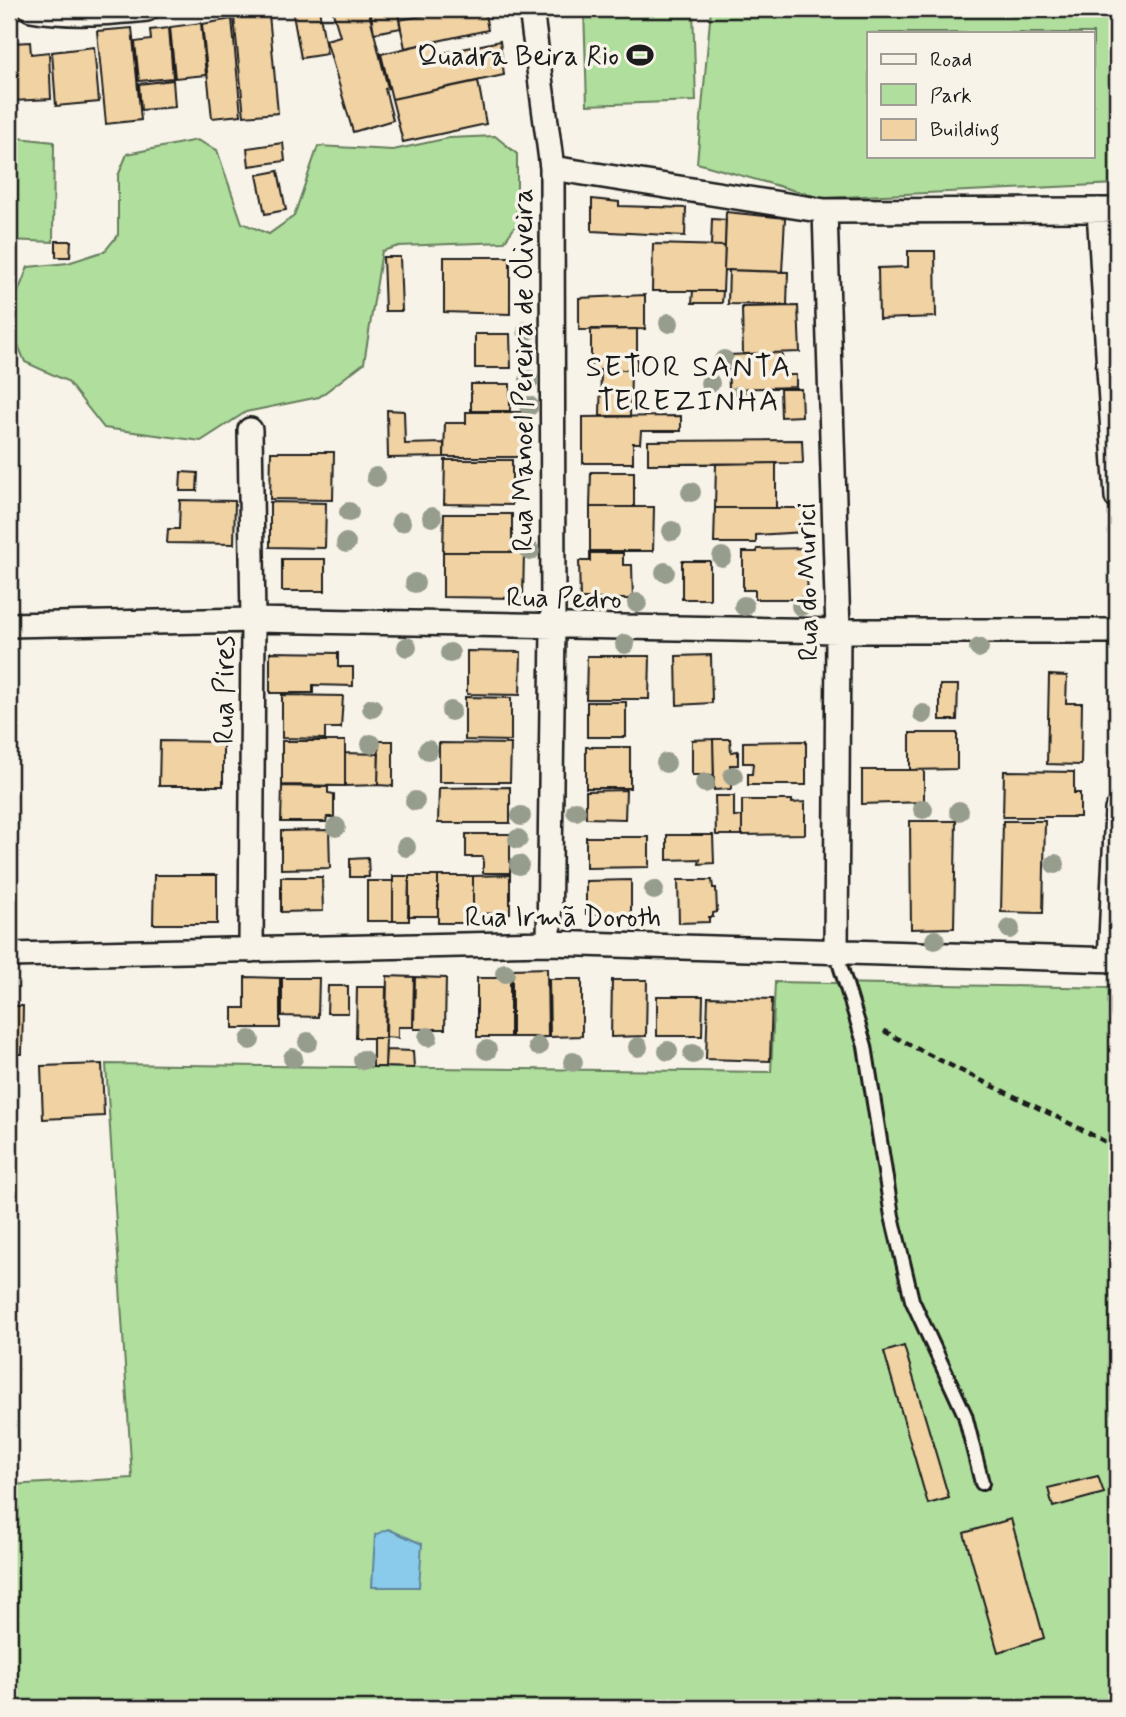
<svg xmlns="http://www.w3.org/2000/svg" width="1126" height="1717" font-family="Mynerve,sans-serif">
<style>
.green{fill:#afde9d;stroke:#667d5c;stroke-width:2;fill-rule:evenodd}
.water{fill:#8acbeb;stroke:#5e8598;stroke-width:2}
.building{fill:#f0d2a3;stroke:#1c1c1c;stroke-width:2}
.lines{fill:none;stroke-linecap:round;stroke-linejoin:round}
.lane-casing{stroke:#1c1c1c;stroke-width:18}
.street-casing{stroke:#1c1c1c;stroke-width:28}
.path{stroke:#1c1c1c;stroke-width:4.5;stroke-dasharray:7 5;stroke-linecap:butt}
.lane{stroke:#f7f3e8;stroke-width:12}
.street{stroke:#f7f3e8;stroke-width:23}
.tree{fill:#979d8d}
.labels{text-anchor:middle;stroke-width:7;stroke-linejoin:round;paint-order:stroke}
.poi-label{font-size:28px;fill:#1c1c1c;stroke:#f7f3e8;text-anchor:end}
.street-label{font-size:28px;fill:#1c1c1c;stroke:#f7f3e8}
.neighbourhood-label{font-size:30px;letter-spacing:2px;fill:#1c1c1c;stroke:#f7f3e8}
</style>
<rect width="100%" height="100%" fill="#f7f3e8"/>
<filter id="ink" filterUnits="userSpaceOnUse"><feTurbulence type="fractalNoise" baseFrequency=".0143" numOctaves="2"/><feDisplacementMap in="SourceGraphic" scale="14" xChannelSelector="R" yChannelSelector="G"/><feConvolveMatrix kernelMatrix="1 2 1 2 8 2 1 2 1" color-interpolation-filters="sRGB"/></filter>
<g filter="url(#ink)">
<path class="green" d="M584,9H693L696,101L587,105Z
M711,9H1117V184L821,198L697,163ZM1093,33V156H869V33Z
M495,136L517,154V224L504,242L399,246L382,251L364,363L319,397L246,412L201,441L104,428L67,381L25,362L9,323V315L28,267L68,263L105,251L118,235V176L127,154L197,140L217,150L242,223L269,234L294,216L318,146L393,150L449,138Z
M9,137L54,142L53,242L9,240Z
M775,982L1117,988V1708H10L9,1485L132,1478L106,1064L771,1072Z"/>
<path class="water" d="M388,1529L422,1544L419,1587H372L375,1535Z"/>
<path class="building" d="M292,9H319L327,54L301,58Z
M332,9H368L388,88L385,89L393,120L353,132L326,40L340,36Z
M370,9H397L401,28L374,33Z
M425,9H484L488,30L405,48L399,20L427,15Z
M269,14L278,113L244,116L234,17Z
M232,19L241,115L212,118L202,24Z
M201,23L206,75L175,78L170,27Z
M132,28L141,120L106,124L97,31Z
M169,28L173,78L139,81L135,42L151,40L150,30Z
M437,41L439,54L500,41L504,75L392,99L381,54Z
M30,42L31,54L49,52L51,99L12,101L11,77H14L12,43Z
M94,47L99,102L56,106L52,52Z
M173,80L175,107L141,110L139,84Z
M478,81L486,124L403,142L392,99Z
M283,143L285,161L249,166L247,148Z
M278,171L286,210L265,214L257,175Z
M592,199L619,202V206L686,208L685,236L592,231Z
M726,212L785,218L782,272L724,270Z
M712,219L726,220L725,246H711Z
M56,241H71L70,257H56Z
M653,244L725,246L723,291H652Z
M908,251H935L936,317L879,319L878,268L908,267Z
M383,257H400L402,311H385Z
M444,257H510V314L444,312Z
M9,269L14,270L12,300H9Z
M729,270L788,272L787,305L728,304Z
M693,291H723L722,303H692Z
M645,295V329L579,330V298Z
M798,306L800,352L743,354L742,307Z
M591,329H637V370H591Z
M475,334H510L511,368H475Z
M782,353L783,375H796V387L729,389L728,355Z
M601,370H631L630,416H600Z
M471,384H510V411H471Z
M780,389H801L802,416L781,417Z
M387,410L404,411L405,444L444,443V457L388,458Z
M466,412H524V457H444L445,423H466Z
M681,416V431H641L640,443H633V463H583V417Z
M802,440L803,463L648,464V441Z
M271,452H334L333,500L270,499Z
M445,460H512V505L444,504Z
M776,463V508H715L716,464Z
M181,472L198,473L197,491H180Z
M591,472H634V507H590Z
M180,500L235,501L234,544L167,543L168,529H179Z
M270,502L326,503L325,548L270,547Z
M590,507H654L653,551H590Z
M715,508H803L804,532L756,535V543H714Z
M444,514H512V552H443Z
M806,548L808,599H755V590H743V552H757V549Z
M443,552H524L523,598L443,597Z
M590,553H623V565H632L633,599H580L579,561H590Z
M282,559H325V591H282Z
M682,561H710V599H682Z
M467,651L521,652L520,695L467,694Z
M270,652L338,653V667H353V686L313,685V693H270Z
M711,655L712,703L677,705L676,656Z
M587,656H650L649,699H586Z
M1049,675L1067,676L1066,703H1082L1081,765L1047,764Z
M940,685H958L957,720H940Z
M282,695L343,696L341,728H325V739L282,738Z
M465,697L511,698V741L465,740Z
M587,702H626V737H587Z
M910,733H957V769L910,770Z
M713,739L714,775H692V740Z
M713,739H730L731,752L738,751V765H730L731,789L714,790Z
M160,741L223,742V786H159Z
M282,741H345V786L282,785Z
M379,741H393V786L378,785Z
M806,741V785H748V774H752L753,763H743V742Z
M439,743L511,744L510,782H439Z
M586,747H630V788H586Z
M345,753L379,754L378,785L345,786Z
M862,770H924V802L862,804Z
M1004,771L1074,772V793H1080V817H1003Z
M282,786L328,787V793L334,794V817H327L326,822H281Z
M510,787V823H438L439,788Z
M626,790L625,819L586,818V791Z
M715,796H734V817L742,816V835H716Z
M742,800H792V803L805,802V834L742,835Z
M910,821H956L954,928L911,929Z
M1003,821H1045L1043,913L1001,912Z
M329,830L330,868L281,869V831Z
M466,834H510V873H483V857H466Z
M667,835H713L714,863L699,864L700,859L667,860Z
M586,837H649V867L586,868Z
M368,858L369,877H350V859Z
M154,875H217V924H153Z
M510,875V913L473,914V876Z
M393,876H409V921H393Z
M409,876H438V916H408Z
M438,876H473V923H438Z
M281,877H322L323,911L281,912Z
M631,880V914H586V881Z
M678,880H712L713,888H716L717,912L713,913V917H709V922L679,923Z
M367,881H393V921H367Z
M547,968L548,1037H512V969Z
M387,976L414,977L413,1027H398V1038L386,1037Z
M245,977L280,978V1028H233V1008H245Z
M415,977L446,978L445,1029H414Z
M282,978H319L318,1017L282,1016Z
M477,978H510V1037H477Z
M549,979H582V1036L550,1037Z
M612,980H647L646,1036L611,1037Z
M328,986H348V1013H327Z
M357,987H386L385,1038H356Z
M657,996H703L702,1036H657Z
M708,997L772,999L770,1061L706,1059Z
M9,1006H23L22,1054H9Z
M373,1038H386L385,1067H373Z
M386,1050L413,1051L414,1068L385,1067Z
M102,1064L104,1116L43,1119L41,1066Z
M9,1115H13L14,1143L9,1144Z
M904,1346L949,1498L928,1504L884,1352Z
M1098,1476L1104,1493L1053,1507L1048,1488Z
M1011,1519L1044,1638L998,1652L964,1533Z"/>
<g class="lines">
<g class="lane-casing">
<path id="lane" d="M836,952L865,1046L892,1216L912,1300L965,1415L982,1483"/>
</g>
<g class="street-casing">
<path id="street" d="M31,9C70,16 107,13 147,9
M531,9L552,168L553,627L549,943
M552,168L825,211L1117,210
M1099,210L1117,497
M825,211L838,631L836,952
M250,430L253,620L251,950
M9,625L253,620L838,631H1117
M9,955L549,943L1117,960
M1110,960L1117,810"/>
</g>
<path class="path" d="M884,1031C961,1073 1041,1107 1117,1148"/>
<use href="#lane" class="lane"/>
<use href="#street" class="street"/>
</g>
<g class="tree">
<circle cx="669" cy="323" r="10"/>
<circle cx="527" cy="331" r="10"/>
<circle cx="724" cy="360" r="10"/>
<circle cx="529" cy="380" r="10"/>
<circle cx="710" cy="383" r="10"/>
<circle cx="738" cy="396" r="10"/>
<circle cx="529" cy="406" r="10"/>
<circle cx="376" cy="477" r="10"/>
<circle cx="691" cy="492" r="10"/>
<circle cx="349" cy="512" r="10"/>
<circle cx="432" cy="517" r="10"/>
<circle cx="401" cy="522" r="10"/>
<circle cx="672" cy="531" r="10"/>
<circle cx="346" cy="543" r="10"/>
<circle cx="530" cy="551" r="10"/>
<circle cx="722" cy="557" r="10"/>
<circle cx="665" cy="572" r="10"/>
<circle cx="415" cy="583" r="10"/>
<circle cx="637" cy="603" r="10"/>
<circle cx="744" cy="606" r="10"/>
<circle cx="801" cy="606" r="10"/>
<circle cx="625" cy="644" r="10"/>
<circle cx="407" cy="647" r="10"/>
<circle cx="979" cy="648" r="10"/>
<circle cx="450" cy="653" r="10"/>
<circle cx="372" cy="708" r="10"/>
<circle cx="451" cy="711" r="10"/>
<circle cx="923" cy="714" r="10"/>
<circle cx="371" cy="744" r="10"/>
<circle cx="428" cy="750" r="10"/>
<circle cx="666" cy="763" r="10"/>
<circle cx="733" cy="776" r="10"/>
<circle cx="705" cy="783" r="10"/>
<circle cx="415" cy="801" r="10"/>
<circle cx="923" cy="809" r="10"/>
<circle cx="576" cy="811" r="10"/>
<circle cx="959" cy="811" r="10"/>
<circle cx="521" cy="816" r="10"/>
<circle cx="336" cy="827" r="10"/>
<circle cx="518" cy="839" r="10"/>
<circle cx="406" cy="847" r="10"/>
<circle cx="1055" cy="864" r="10"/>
<circle cx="519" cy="865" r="10"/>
<circle cx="654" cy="890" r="10"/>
<circle cx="1010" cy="929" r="10"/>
<circle cx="935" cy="940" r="10"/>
<circle cx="505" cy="973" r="10"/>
<circle cx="428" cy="1037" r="10"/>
<circle cx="250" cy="1040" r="10"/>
<circle cx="308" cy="1042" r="10"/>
<circle cx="538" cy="1046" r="10"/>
<circle cx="638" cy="1047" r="10"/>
<circle cx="487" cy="1050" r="10"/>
<circle cx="668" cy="1051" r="10"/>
<circle cx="693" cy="1054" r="10"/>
<circle cx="293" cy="1058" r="10"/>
<circle cx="363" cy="1060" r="10"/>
<circle cx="573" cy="1062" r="10"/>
</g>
</g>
<defs>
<g id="stadium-bare" transform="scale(2.1)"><path d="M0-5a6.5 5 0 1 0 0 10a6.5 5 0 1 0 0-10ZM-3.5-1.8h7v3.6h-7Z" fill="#1c1c1c" stroke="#f7f3e8" stroke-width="2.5" paint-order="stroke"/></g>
</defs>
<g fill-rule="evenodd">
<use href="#stadium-bare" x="640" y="55"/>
</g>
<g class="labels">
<g class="poi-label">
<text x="619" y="65">Quadra Beira Rio</text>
</g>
<g class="street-label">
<text transform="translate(522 370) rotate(-90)" y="10">Rua Manoel Pereira de Oliveira</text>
<text transform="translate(806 582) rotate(-91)" y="10">Rua do Murici</text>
<text transform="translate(564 597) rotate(1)" y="10">Rua Pedro</text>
<text transform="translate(223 690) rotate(-90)" y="10">Rua Pires</text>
<text x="563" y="926">Rua Irmã Doroth</text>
</g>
<g class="neighbourhood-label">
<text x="689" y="376">SETOR SANTA<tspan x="689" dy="34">TEREZINHA</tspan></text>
</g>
</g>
<rect width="1126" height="1717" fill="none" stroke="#f7f3e8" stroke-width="35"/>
<rect x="18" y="18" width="1091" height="1682" fill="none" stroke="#1c1c1c" stroke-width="2.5" filter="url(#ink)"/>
<rect x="867" y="32" width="228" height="126" fill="#f7f3e8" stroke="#9f9d96" stroke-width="2"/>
<rect x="881" y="54" width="35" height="10" fill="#f7f3e8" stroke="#9f9d96" stroke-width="2"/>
<text x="930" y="66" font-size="21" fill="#1c1c1c">Road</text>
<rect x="881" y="84" width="35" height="21" fill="#afde9d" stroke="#9f9d96" stroke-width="2"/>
<text x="930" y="102" font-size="21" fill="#1c1c1c">Park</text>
<rect x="881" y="119" width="35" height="21" fill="#f0d2a3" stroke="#9f9d96" stroke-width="2"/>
<text x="930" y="136" font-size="21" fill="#1c1c1c">Building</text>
</svg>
